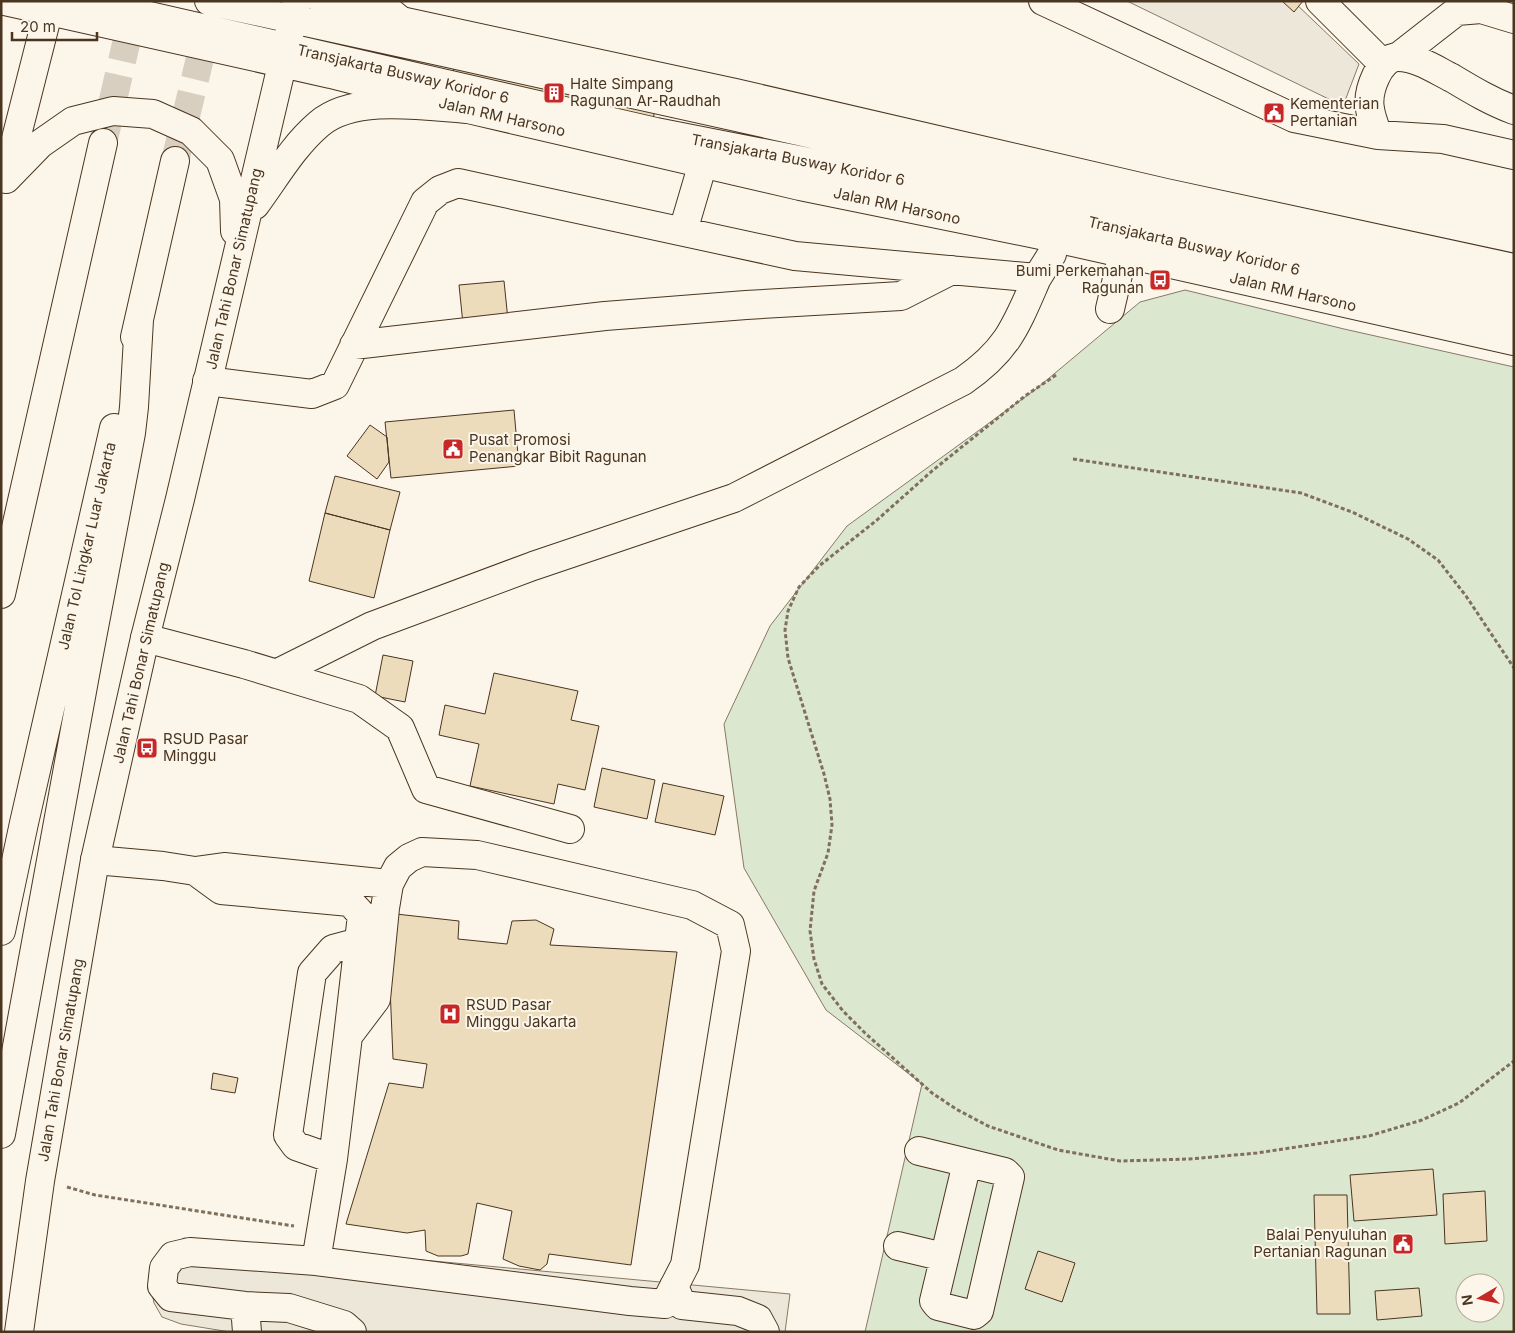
<svg xmlns="http://www.w3.org/2000/svg" width="1515" height="1333" font-family="Inter,sans-serif">
<style>
.green{fill:#dce7d0;stroke:#887966;fill-rule:evenodd}
.parking{fill:#ede7d9;stroke:#887966}
.building{fill:#ecdcbc;stroke:#4a3520}
.lines{fill:none;stroke-linecap:round;stroke-linejoin:round}
.highway-tunnel{stroke:#d8cfc1;stroke-width:28;stroke-dasharray:28 14;stroke-linecap:butt}
.minor-casing{stroke:#4a3520;stroke-width:30}
.major-casing{stroke:#4a3520;stroke-width:30}
.highway-casing{stroke:#4a3520;stroke-width:30}
.path{stroke:#7f6f5c;stroke-width:3;stroke-dasharray:4 2.5;stroke-linecap:butt}
.minor{stroke:#fbf6e9;stroke-width:28}
.major{stroke:#fbf6e9;stroke-width:28}
.highway{stroke:#fbf6e9;stroke-width:28}
.labels{text-anchor:middle;stroke-width:4;stroke-linejoin:round;paint-order:stroke}
.street-label{font-size:15px;fill:#4a3520;stroke:#fbf6e9}
.poi-label{font-size:15px;fill:#4a3520;stroke:#fbf6e9;text-anchor:start}
</style>
<rect width="100%" height="100%" fill="#fbf6e9"/>
<path class="green" d="M1185,290L1344,329L1514,367V1332H865L922,1084L826,1010L744,868L724,724L770,626L847,526L1036,389L1140,302ZM1465,1283H1495V1313H1465Z"/>
<path class="parking" d="M1127,1H1293L1359,64L1343,106Z
M184,1238L790,1294L785,1332H230L181,1324L162,1317L154,1303L149,1278L161,1251Z"/>
<path class="building" d="M1282,1H1303L1294,12Z
M455,62L656,105L652,124L451,81Z
M504,281L508,320L463,324L459,285Z
M514,410L519,466L391,478L385,422Z
M370,425L387,437L389,462L377,479L347,456Z
M335,476L400,492L390,530L325,513Z
M325,513L390,530L374,598L309,581Z
M383,655L413,661L405,702L375,696Z
M494,673L578,691L571,720L599,726L585,790L558,784L554,804L470,786L479,744L439,735L445,705L485,714Z
M602,768L655,780L647,819L594,807Z
M663,783L724,796L715,835L655,822Z
M387,913L459,921L458,939L507,944L512,921L536,920L554,929L550,945L677,952L631,1265L549,1254L547,1264L540,1270L519,1266L503,1259L512,1211L477,1203L468,1254L461,1256H438L426,1251L425,1230L407,1233L346,1224L389,1083L423,1088L427,1064L393,1059Z
M213,1073L238,1078L235,1093L211,1089Z
M1433,1169L1437,1215L1354,1221L1350,1175Z
M1485,1191L1487,1241L1445,1244L1443,1194Z
M1314,1195H1347L1350,1314H1317Z
M1038,1251L1075,1263L1062,1302L1025,1289Z
M1419,1288L1422,1316L1377,1320L1375,1291Z"/>
<g class="lines">
<path class="highway-tunnel" d="M103,143L135,5
M175,161L214,1"/>
<g class="minor-casing">
<path id="minor" d="M84,1L656,132L900,180L1514,317
M209,1L448,53L1514,290
M1043,1L1294,118L1378,135L1443,139L1514,155
M1320,1L1383,64
M1398,57L1457,11L1481,9L1514,19
M1378,135C1369,112 1365,99 1376,76C1380,67 1388,57 1398,57C1417,57 1436,70 1452,78C1472,90 1492,102 1514,110
M683,231L703,163
M1110,309L1123,253
M354,345L605,316L746,305L901,296L952,270
M207,381L312,394L335,385L425,202L440,190L458,183L795,256L1037,278L1052,254L1055,238
M145,638L244,664L359,699L400,728L426,789L570,829
M276,674L372,626L533,566L734,498L963,381C1008,350 1016,326 1037,278
M95,860L163,866L195,871L224,867L389,884
M195,871L221,890L350,902L362,915L348,1036
M919,1151L1005,1172L1010,1177L979,1311L974,1315L938,1306L934,1301L967,1163
M333,1159L296,1146L288,1135L312,973L333,949L359,942
M898,1246L944,1257
M316,1261L333,1159L348,1036L376,999L385,908L389,884L398,867L409,858L422,852L477,855L692,905L730,925L736,951L685,1265L665,1304L630,1301L316,1261L190,1252L173,1256L164,1268L162,1286L171,1297L245,1306L289,1308L344,1325L352,1332
M674,1286L682,1305L738,1311L758,1319L765,1332
M245,1306L247,1332"/>
</g>
<g class="major-casing">
<path id="major" d="M5,1L331,74L468,109L800,186L1055,238L1514,341
M322,1L401,21L735,93L1166,193L1514,268"/>
</g>
<g class="highway-casing">
<path id="highway" d="M377,1L401,21
M6,178L51,1
M6,179L40,144L73,121L113,111L153,114L191,131L220,160L234,199L235,231
M255,205C275,178 293,146 319,124C354,94 424,106 468,109
M135,337L175,161
M1,594L103,143
M1,931L24,823L114,428
M1,1134L87,664L131,433L134,407L139,320
M19,1332L40,1181L95,860L145,638L180,499L297,1"/>
</g>
<path class="path" d="M1056,375L1025,396L932,471L877,520L819,566L799,587L788,611L785,630L788,658L824,774L830,799L832,825L828,853L814,891L810,931L814,959L822,984L843,1011L865,1033L932,1093L956,1109L988,1126L1058,1150L1120,1161L1190,1159L1257,1153L1369,1136L1422,1120L1459,1103L1514,1061
M1073,459L1301,493L1352,512L1408,539L1438,560L1466,596L1514,668
M67,1187L95,1195L294,1226"/>
<use href="#minor" class="minor"/>
<use href="#major" class="major"/>
<use href="#highway" class="highway"/>
</g>
<defs>
<g id="building-square" transform="scale(1.125)"><rect x="-9" y="-9" width="18" height="18" rx="4" fill="#c62828" stroke="#fbf6e9"/><path d="M-4-6H4V6H1V3H-1V6H-4ZM-2.5-4.3h1.7v1.8h-1.7ZM.8-4.3h1.7v1.8H.8ZM-2.5-1h1.7V.8h-1.7ZM.8-1h1.7V.8H.8Z" fill="#fff"/></g>
<g id="civic-square" transform="scale(1.125)"><rect x="-9" y="-9" width="18" height="18" rx="4" fill="#c62828" stroke="#fbf6e9"/><path d="M-.6-6.5H3V-4.5H.6V-3L4-1V1h2V6H-6V1h2V-1L-.6-3ZM-1.2 2.5V6h2.4V2.5Z" fill="#fff"/></g>
<g id="bus-square" transform="scale(1.125)"><rect x="-9" y="-9" width="18" height="18" rx="4" fill="#c62828" stroke="#fbf6e9"/><path d="M-5-6H5V4H4V6H2V4H-2V6H-4V4H-5ZM-3.5-4V0h7V-4ZM-3.5 1.2v1.5H-2V1.2ZM2 1.2v1.5H3.5V1.2Z" fill="#fff"/></g>
<g id="hospital-square" transform="scale(1.125)"><rect x="-9" y="-9" width="18" height="18" rx="4" fill="#c62828" stroke="#fbf6e9"/><path d="M-5-5h3v3.5h4V-5h3V5h-3V1.5h-4V5h-3Z" fill="#fff"/></g>
</defs>
<g fill-rule="evenodd">
<use href="#building-square" x="554" y="93"/>
<use href="#civic-square" x="1274" y="113"/>
<use href="#bus-square" x="1160" y="280"/>
<use href="#civic-square" x="453" y="449"/>
<use href="#bus-square" x="147" y="748"/>
<use href="#hospital-square" x="450" y="1014"/>
<use href="#civic-square" x="1403" y="1244"/>
</g>
<g class="labels">
<g class="street-label">
<text transform="translate(403 74) rotate(13)" y="5">Transjakarta Busway Koridor 6</text>
<text transform="translate(502 117) rotate(13)" y="5">Jalan RM Harsono</text>
<text transform="translate(798 160) rotate(11)" y="5">Transjakarta Busway Koridor 6</text>
<text transform="translate(897 206) rotate(12)" y="5">Jalan RM Harsono</text>
<text transform="translate(1194 246) rotate(13)" y="5">Transjakarta Busway Koridor 6</text>
<text transform="translate(234 269) rotate(-77)" y="5">Jalan Tahi Bonar Simatupang</text>
<text transform="translate(1293 292) rotate(13)" y="5">Jalan RM Harsono</text>
<text transform="translate(87 546) rotate(-77)" y="5">Jalan Tol Lingkar Luar Jakarta</text>
<text transform="translate(141 663) rotate(-77)" y="5">Jalan Tahi Bonar Simatupang</text>
<text transform="translate(61 1060) rotate(-80)" y="5">Jalan Tahi Bonar Simatupang</text>
</g>
<g class="poi-label">
<text x="570" y="89">Halte Simpang<tspan x="570" dy="17">Ragunan Ar-Raudhah</tspan></text>
<text x="1290" y="109">Kementerian<tspan x="1290" dy="17">Pertanian</tspan></text>
<text x="1144" y="276" text-anchor="end">Bumi Perkemahan<tspan x="1144" dy="17">Ragunan</tspan></text>
<text x="469" y="445">Pusat Promosi<tspan x="469" dy="17">Penangkar Bibit Ragunan</tspan></text>
<text x="163" y="744">RSUD Pasar<tspan x="163" dy="17">Minggu</tspan></text>
<text x="466" y="1010">RSUD Pasar<tspan x="466" dy="17">Minggu Jakarta</tspan></text>
<text x="1387" y="1240" text-anchor="end">Balai Penyuluhan<tspan x="1387" dy="17">Pertanian Ragunan</tspan></text>
</g>
</g>
<rect width="1515" height="1333" fill="none" stroke="#4a3520" stroke-width="5"/>
<g transform="translate(1480 1298) rotate(261)"><circle r="24" fill="#fbf6e9" stroke="#b4a999"/>
<path d="M0-4L9 19L0 12L-9 19Z" fill="#c62828"/>
<text y="-8" font-size="14" font-weight="bold" text-anchor="middle" fill="#4a3520">N</text>
</g>
<path d="M12 32v8h85v-8" fill="none" stroke="#4a3520" stroke-width="2.5"/>
<text x="20" y="32" font-size="15" fill="#4a3520" stroke="#fbf6e9" stroke-width="4" paint-order="stroke">20 m</text>
</svg>
